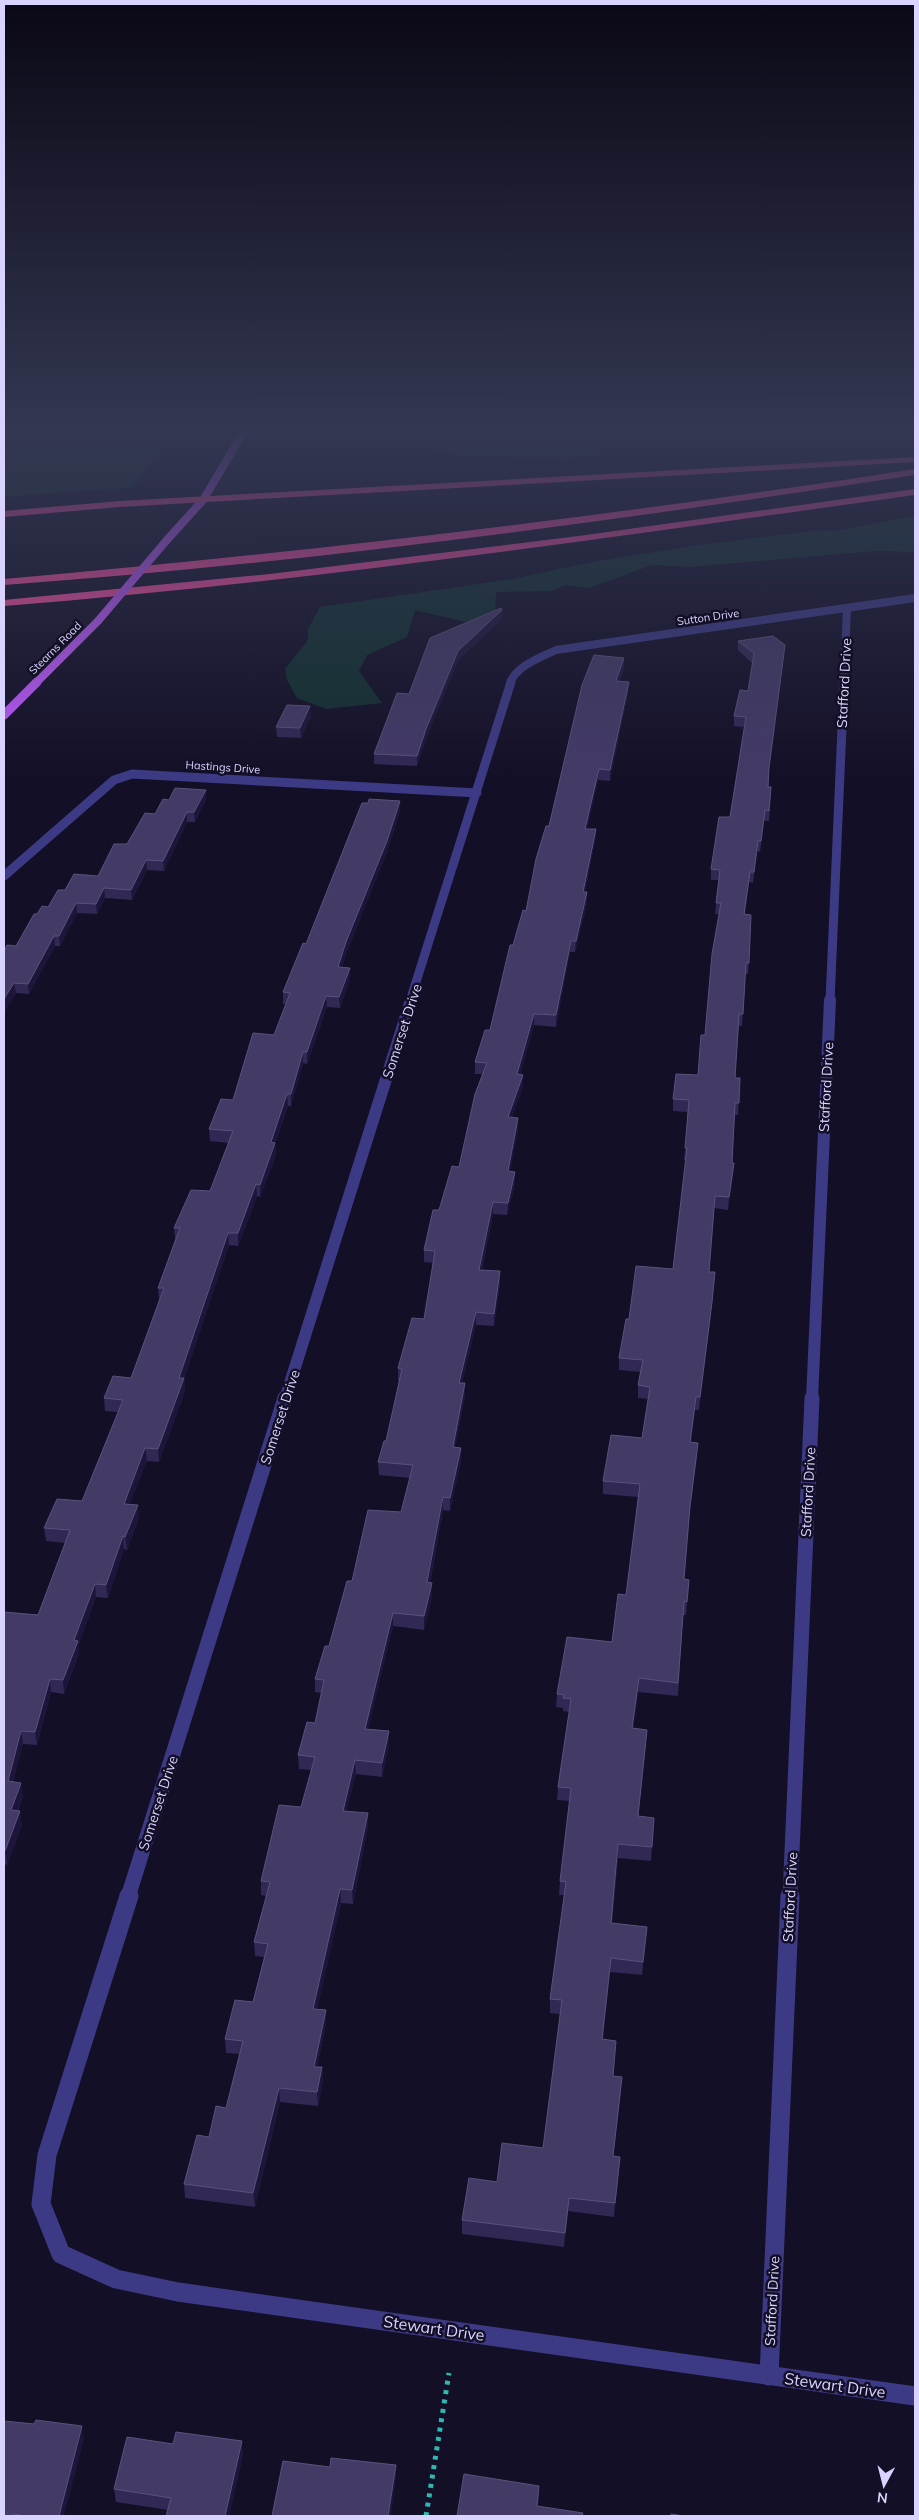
<svg xmlns="http://www.w3.org/2000/svg" width="919" height="2520" font-family="Mulish,sans-serif">
  <rect width="100%" height="100%" fill="#130f26"/>
  <path fill="#12302f" d="M4 428H178L133 487 4 497Z
    M439 428H517L528 439H585L607 454 570 457 456 455 435 448Z
    M915 516V552L876 551 690 567 652 565 589 588 565 585 552 591 496 592 495 617 470 623 415 610 407 637 367 655 359 671 382 703 326 709 297 698 287 680 285 669 308 640V629L320 607 512 579 593 562 698 545 821 530 833 531Z"/>
  <g fill="none" stroke-linecap="round" stroke-linejoin="round">
    <path stroke="#2fb8b0" stroke-width="5" stroke-dasharray="4 5.5" stroke-linecap="butt" d="M426 2516 449 2373"/>
    <path stroke="#3d3a85" stroke-width="8" d="M510 683C516 666 541 657 556 650L915 598
      M844 683 847 608"/>
    <path stroke="#3d3a85" stroke-width="9" d="M4 876 114 780 132 774 477 793
      M410 1001 511 682
      M830 1001 844 682"/>
    <path stroke="#3d3a85" stroke-width="12" d="M285 1399 411 1000
      M812 1399 830 1000"/>
    <path stroke="#3d3a85" stroke-width="15" d="M128 1897 285 1398
      M790 1897 812 1398"/>
    <path stroke="#3d3a85" stroke-width="19" d="M129 1896 47 2155 41 2204 61 2254 116 2279 178 2292 915 2396
      M769 2376 790 1896"/>
    <path stroke="#c25bff" stroke-width="8" d="M166 541 203 500 246 428
      M36 683 98 621"/>
    <path stroke="#c25bff" stroke-width="9" d="M4 715 37 682"/>
    <path fill="#ff4fa3" fill-rule="evenodd" d="M915 457V462L119 507 4 517V511L119 501Z
      M915 469V475C613 521 309 563 4 585V579C309 552 612 516 915 469Z
      M915 489V495C612 537 309 582 4 606V600L270 574 586 535Z"/>
    <path stroke="#c25bff" stroke-width="8" d="M98 621 166 541"/>
  </g>
  <path fill="#312854" d="M502 619 458 660 426 739 417 766 374 764V754L409 694Z
    M738 641 784 655 768 773V787H771L769 821H764L760 852 757 851 753 883 749 882 745 914 749 963 748 974H745L742 1026H739L735 1078H740L738 1115H735L732 1163 733 1175 728 1210 714 1208 709 1272 711 1314 699 1410H695L691 1443 697 1456 689 1519 684 1579 689 1580 686 1615H683L678 1696 638 1692 633 1729 646 1743 638 1816 653 1831 651 1861 618 1858 612 1923 647 1927 642 1975 610 1972 603 2039 616 2041 613 2076 621 2091 613 2156 620 2157 614 2217 568 2211 564 2247 462 2234V2220L497 2182 543 2148 560 2014 550 2013V1999L564 1895H559L560 1881 570 1801 557 1800 558 1787 569 1712 563 1711V1708L556 1707 557 1694 612 1642 626 1595 638 1497 603 1494V1481L642 1438 648 1399 638 1398V1385L640 1372 619 1370V1358L629 1319 673 1269 686 1160H684L688 1112 673 1111V1099L698 1075 705 1035 719 914H715L719 880H711V869L730 817 744 727 734 726V716L748 691 752 663 738 650Z
    M624 658V668L619 682H629L628 692 610 781 598 780 587 829H596L595 840 585 892 587 903 575 952H570L556 1027 534 1025 520 1075H523V1087L512 1117 518 1118V1130L510 1171 515 1172V1184L507 1215 493 1214 482 1270 500 1283 494 1326 476 1325 462 1383 465 1396 455 1447 461 1461 450 1511 443 1510 430 1583 432 1596 424 1630 393 1626 368 1729 389 1731V1745L382 1777 356 1774 346 1811 368 1827 353 1904 341 1903 317 2009 326 2010V2024L317 2067H322L323 2081 318 2106 280 2102 255 2207 185 2198 184 2184 209 2137 226 2108 240 2054 226 2053 225 2039 253 2002 264 1957 255 1956 254 1942 266 1896 261 1895V1881L301 1807 311 1770 299 1769 298 1755 315 1723 322 1693 315 1692V1679L329 1646 352 1581 401 1512 410 1478 379 1475 378 1462 386 1441 399 1381H398V1368L424 1319 433 1263 424 1262V1250L439 1210 459 1167 482 1074H475V1062L490 1030 513 945 526 911 549 826Z
    M311 716 301 738 277 737 276 727Z
    M206 800 195 822H187L164 871 147 870 132 900 105 898 97 914 77 913 60 946H55L29 994 16 993 4 1012 16 946 37 914 48 907 65 890 98 876 155 814Z
    M400 801V811L387 852 346 954 342 968 350 980 340 1008 327 1007 307 1064 303 1063 291 1106H288L275 1144 276 1155 260 1197 257 1196 238 1246 229 1245 184 1379 185 1391 159 1462 147 1461 129 1504 139 1518 127 1550 124 1549 108 1598 96 1597 78 1646 79 1654 64 1694 51 1692 37 1745 23 1744 13 1782 23 1796 18 1811 22 1825 7 1865 4 1864V1612L38 1615 65 1543 46 1541 44 1528 82 1501 118 1412 105 1411 104 1398 131 1378 159 1300 158 1288 175 1240 174 1228 210 1191 229 1143 210 1141 209 1129 233 1100 274 1035 286 1004H283V992L306 944 368 803Z
    M915 1786V1830H914Z
    M173 2444 243 2454 229 2516H167L168 2510 116 2502 114 2489Z"/>
  <path fill="#1d163a" d="M502 610V619L458 660 426 739 417 766V756L426 729 458 651Z
    M785 645 784 655 768 778 769 768Z
    M624 658V668L615 691 616 681Z
    M629 682 628 692 610 781V770Z
    M310 706 311 716 301 738 300 728Z
    M599 769 598 780 585 839V829Z
    M206 790V800L195 822 194 812Z
    M400 801V811L387 852 346 954 339 979 338 967 346 942Z
    M187 812V822L164 871 163 861Z
    M596 829 595 840 583 903V892Z
    M146 860 147 870 132 900 131 890Z
    M104 888 105 898 97 914 96 904Z
    M587 892V903L575 952 576 941Z
    M76 903 77 913 60 946 59 936Z
    M54 936 55 946 29 994 28 984Z
    M571 941 570 952 556 1027V1015Z
    M350 968V980L340 1008 339 997Z
    M14 983 16 993 4 1012V999Z
    M326 996 327 1007 307 1064V1052Z
    M534 1014V1025L517 1086V1074Z
    M303 1052V1063L291 1106V1094Z
    M523 1075V1087L508 1129V1117Z
    M287 1094 288 1106 275 1144 276 1155 260 1197V1185L271 1142Z
    M518 1118V1130L508 1183V1171Z
    M734 1163 733 1175 728 1210 729 1197Z
    M515 1172V1184L507 1215 508 1203Z
    M256 1184 257 1196 238 1246V1233Z
    M493 1202V1214L479 1282V1270Z
    M228 1233 229 1245 184 1379 185 1391 159 1462 158 1449 179 1378Z
    M500 1271V1283L494 1326V1314Z
    M715 1272 711 1314 699 1410 700 1397Z
    M476 1312V1325L459 1396V1383Z
    M465 1383V1396L453 1460V1447Z
    M696 1397 695 1410 689 1455 690 1442Z
    M698 1443 697 1456 689 1519 690 1506Z
    M145 1448 147 1461 125 1517 124 1504Z
    M461 1448V1461L450 1511V1498Z
    M443 1497V1510L427 1596V1582Z
    M138 1505 139 1518 127 1550 125 1537Z
    M123 1536 124 1549 108 1598 106 1585Z
    M432 1583V1596L424 1630V1616Z
    M95 1584 96 1597 78 1646 79 1654 64 1694 63 1680 74 1640Z
    M393 1613V1626L365 1742V1729Z
    M639 1678 638 1692 631 1742 632 1728Z
    M50 1679 51 1692 37 1745 35 1732Z
    M647 1730 646 1743 637 1830 638 1816Z
    M21 1731 23 1744 10 1795 8 1781Z
    M389 1731V1745L382 1777V1763Z
    M355 1760 356 1774 343 1824V1811Z
    M21 1783 23 1796 13 1824 11 1810Z
    M20 1811 22 1825 7 1865 5 1851Z
    M368 1813V1827L353 1904 352 1890Z
    M618 1844V1858L610 1937 611 1923Z
    M340 1889 341 1903 314 2023 313 2009Z
    M611 1958 610 1972 601 2053 602 2039Z
    M326 2010V2024L314 2080V2067Z
    M322 2067 323 2081 318 2106 317 2092Z
    M622 2077 621 2091 612 2170 613 2156Z
    M279 2088 280 2102 255 2207 253 2193Z
    M620 2157 619 2171 614 2217 615 2203Z
    M569 2198 568 2211 564 2247 565 2233Z
    M82 2426 84 2439 64 2516H59Z
    M242 2441 243 2454 229 2516H225Z
    M396 2465V2478L391 2516H388Z
    M539 2486V2499L536 2516Z"/>
  <path fill="#433a66" stroke="#5a527e" d="M501 608 502 610 458 651 426 729 417 756 374 754 397 693 409 694 430 638Z
    M773 636 785 645 769 768 768 787H771L769 811 765 810 761 841H758L754 872H750L744 914 751 915 749 963H746L743 1014H739L735 1078H740L739 1103H735L732 1163H734L729 1197 715 1196 709 1272H715L712 1302 700 1397H696L690 1442 698 1443 690 1506 684 1579 689 1580 687 1602 684 1601 678 1683 639 1678 632 1728 647 1730 638 1816 654 1818 652 1847 618 1844 611 1923 647 1927 643 1962 611 1958 602 2039 616 2041 613 2076 622 2077 613 2156 620 2157 615 2203 569 2198 565 2233 462 2220 469 2178 497 2182 502 2143 543 2148 562 2000 550 1999 566 1882 560 1881 571 1788 558 1787 571 1699 563 1698 564 1695 557 1694 567 1637 612 1642 618 1594 626 1595 640 1484 603 1481 611 1435 642 1438 650 1387 638 1385 643 1360 619 1358 626 1319H629L636 1266 673 1269 687 1148H685L689 1100 673 1099 676 1074 698 1075 701 1035H705L712 954 721 903H716L720 870 711 869 719 817H730L746 717 734 716 740 690 748 691 754 653 738 641Z
    M594 655 624 658 616 681 629 682 610 770 599 769 585 829H596L583 892H587L576 941H571L556 1015 534 1014 517 1074 523 1075 508 1117 518 1118 508 1171 515 1172 508 1203 493 1202 479 1270 500 1271 494 1314 476 1312 459 1383H465L453 1447 461 1448 450 1498 443 1497 427 1582 432 1583 424 1616 393 1613 365 1729 389 1731 382 1763 355 1760 343 1811 368 1813 352 1890 340 1889 313 2009 326 2010 314 2067H322L317 2092 279 2088 253 2193 184 2184 197 2135 209 2137 216 2106 226 2108 243 2041 225 2039 235 2000 253 2002 268 1944 254 1942 270 1882 261 1881 279 1805 301 1807 315 1757 298 1755 307 1722 315 1723 324 1680 315 1679 325 1646H329L347 1581H352L368 1510 401 1512 413 1465 378 1462 384 1441H386L402 1369 398 1368 412 1318 424 1319 435 1251 424 1250 433 1210H439L452 1166 459 1167 475 1094 487 1063 475 1062 485 1030H490L510 945H513L523 910 526 911 536 859 546 826H549L582 685Z
    M287 705 310 706 300 728 276 727Z
    M175 788 206 790 194 812H187L163 861 146 860 131 890 104 888 96 904 76 903 59 936H54L28 984 14 983 4 999V952L7 945 16 946 34 914H37L42 906 48 907 58 890H65L74 874 98 876 114 844H127L145 813 155 814 163 799 169 800Z
    M369 799 400 801 387 841 346 942 338 967 350 968 339 997 326 996 307 1052H303L291 1094H287L271 1142 275 1143 260 1185 256 1184 238 1233H228L179 1378H184L158 1449 145 1448 124 1504 138 1505 125 1537 123 1536 106 1585 95 1584 74 1640 78 1641 63 1680 50 1679 35 1732 21 1731 8 1781 21 1783 11 1810 20 1811 5 1851H4V1612L38 1615 70 1530 44 1528 57 1499 82 1501 123 1400 104 1398 113 1376 131 1378 164 1288H158L180 1228H174L191 1190 210 1191 233 1131 209 1129 221 1099 233 1100 253 1033 274 1035 290 993 283 992 303 943 306 944 362 803H368Z
    M36 2420 82 2426 59 2516H27L13 2514 12 2516H4V2421L34 2424Z
    M176 2432 242 2441 225 2516H166L171 2498 114 2489 127 2437 173 2444Z
    M331 2458 396 2465 388 2516H272L283 2461 330 2467Z
    M464 2474 539 2486 537 2506 583 2513 582 2516H457Z
    M671 2514 684 2516H671Z"/>
  <linearGradient id="sky" x2="0" y2="1"><stop stop-color="#0a0815"/><stop offset="0.55" stop-color="#333752"/><stop offset="1" stop-color="#333752" stop-opacity="0"/></linearGradient>
  <rect width="919" height="781" fill="url(#sky)"/>
  <g text-anchor="middle" stroke-width="5" stroke-linejoin="round" paint-order="stroke">
    <g font-size="11" fill="#d9d4ff" stroke="#130f26">
      <text transform="translate(708 617) rotate(-8)" y="4">Sutton Drive</text>
      <text transform="translate(55 648) rotate(-45)" y="4">Stearns Road</text>
      <text transform="translate(223 767) rotate(4)" y="4">Hastings Drive</text>
    </g>
    <g font-size="14" fill="#d9d4ff" stroke="#130f26">
      <text transform="translate(844 683) rotate(-87)" y="5">Stafford Drive</text>
      <text transform="translate(402 1031) rotate(-72)" y="5">Somerset Drive</text>
      <text transform="translate(826 1087) rotate(-87)" y="5">Stafford Drive</text>
      <text transform="translate(280 1417) rotate(-72)" y="5">Somerset Drive</text>
      <text transform="translate(808 1492) rotate(-87)" y="5">Stafford Drive</text>
      <text transform="translate(158 1803) rotate(-72)" y="5">Somerset Drive</text>
      <text transform="translate(790 1897) rotate(-87)" y="5">Stafford Drive</text>
      <text transform="translate(772 2301) rotate(-87)" y="5">Stafford Drive</text>
    </g>
    <g font-size="16" fill="#d9d4ff" stroke="#130f26">
      <text transform="translate(434 2328) rotate(8)" y="6">Stewart Drive</text>
      <text transform="translate(835 2385) rotate(8)" y="6">Stewart Drive</text>
    </g>
  </g>
  <rect width="919" height="2520" fill="none" stroke="#d9d4ff" stroke-width="10"/>
  <g transform="translate(884 2485) rotate(187)" stroke="#130f26" stroke-width="4" paint-order="stroke">
  <path d="M0-4L9 19L0 12L-9 19Z" fill="#d9d4ff"/>
  <text y="-8" font-size="14" font-weight="bold" text-anchor="middle" fill="#d9d4ff">N</text>
  </g>
</svg>
